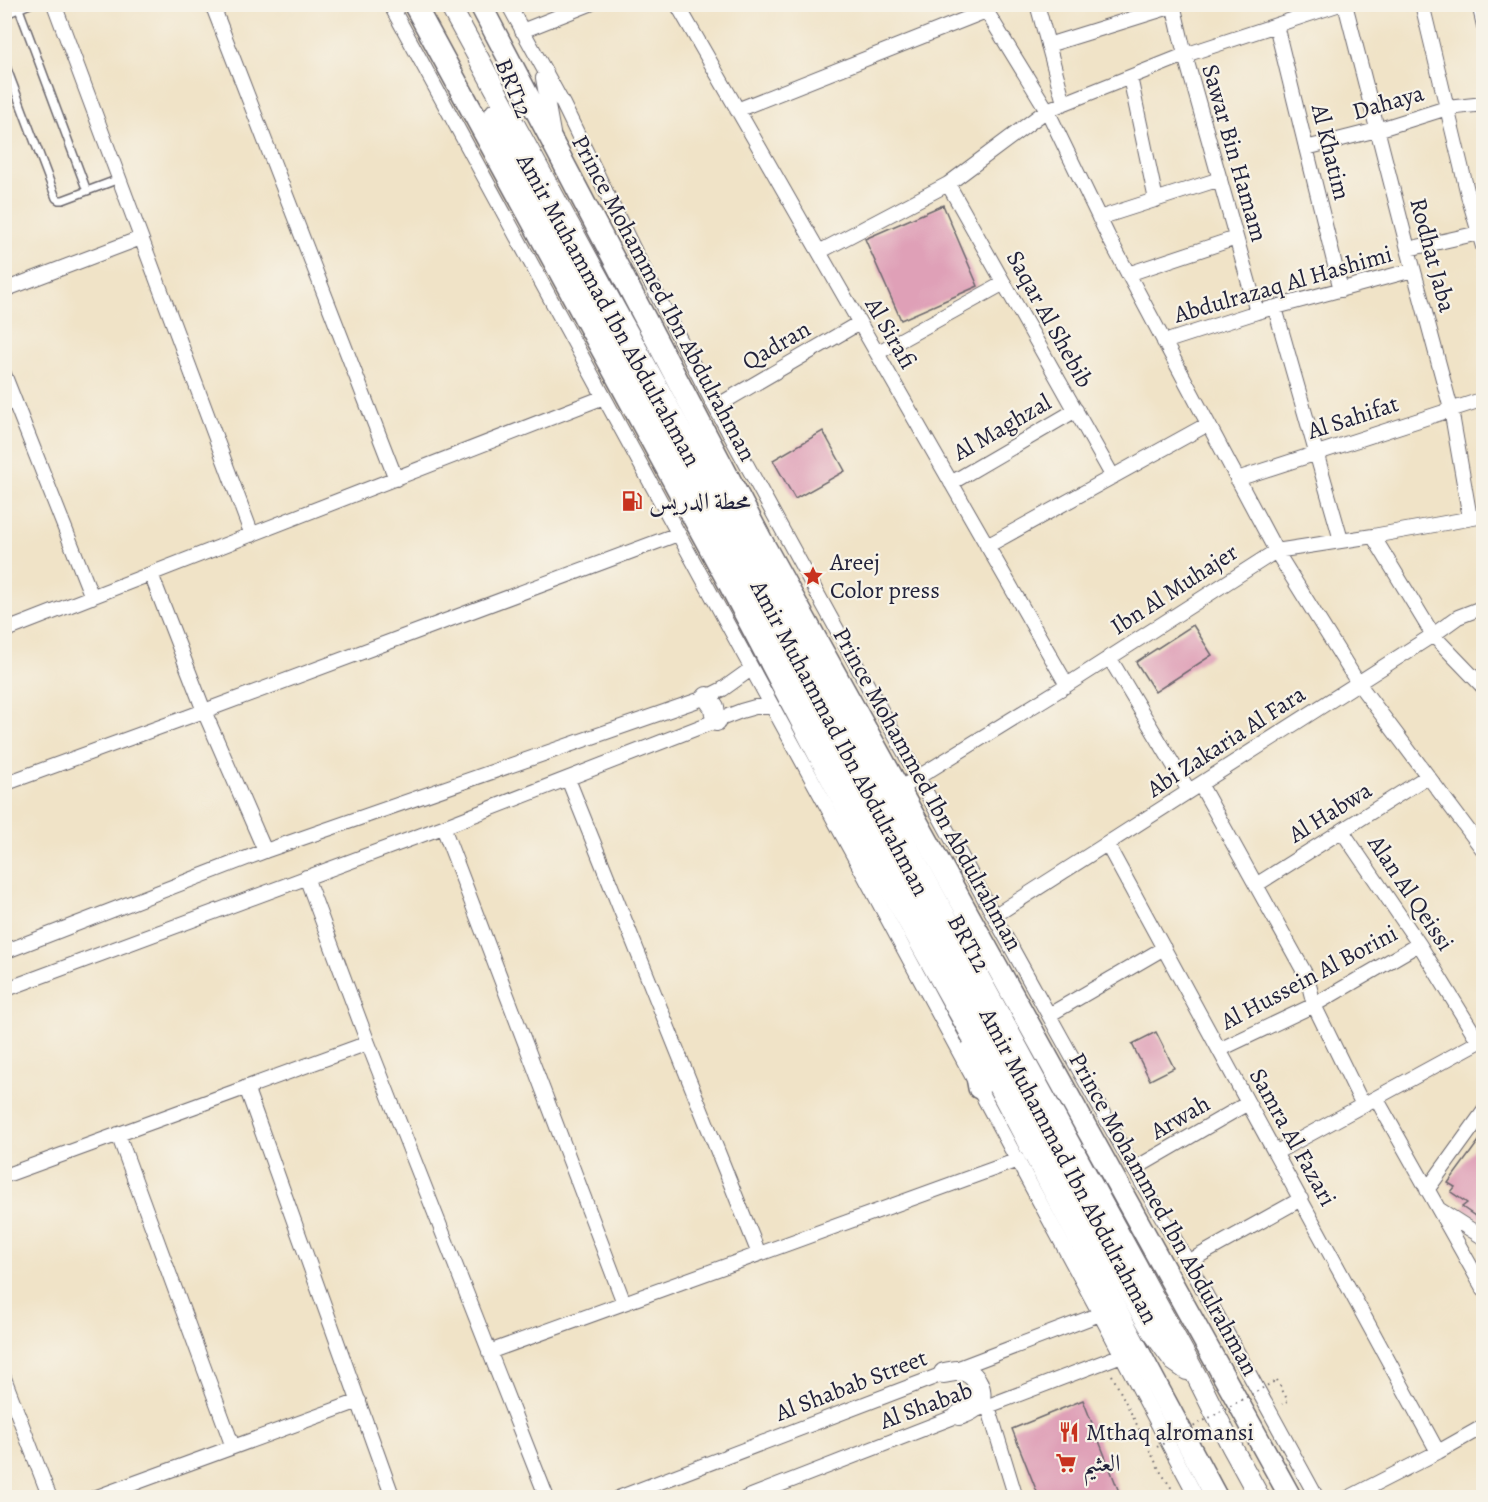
<svg xmlns="http://www.w3.org/2000/svg" width="1488" height="1502" font-family="Alegreya,Amiri,serif">
  <rect width="100%" height="100%" fill="#f7f3e8"/>
  <filter id="ink" filterUnits="userSpaceOnUse"><feTurbulence type="fractalNoise" baseFrequency=".0167" numOctaves="2"/><feDisplacementMap in="SourceGraphic" scale="12" xChannelSelector="R" yChannelSelector="G"/><feConvolveMatrix kernelMatrix="1 2 1 2 8 2 1 2 1" color-interpolation-filters="sRGB"/></filter>
  <filter id="wash" filterUnits="userSpaceOnUse"><feTurbulence type="fractalNoise" baseFrequency=".008" numOctaves="4" result="noise"/><feDisplacementMap in="SourceGraphic" scale="24" xChannelSelector="R" yChannelSelector="G"/><feGaussianBlur stdDeviation="1.35" result="paint"/><feColorMatrix in="noise" values="0 0 0 0 0 0 0 0 0 0 0 0 0 0 0 0 0 1.4 0 .05"/><feComposite in="paint" operator="in"/></filter>
  <g filter="url(#wash)">
    <rect width="100%" height="100%" fill="#f0e3c7"/>
    <g id="blocks">
      <path fill="#dfa0b7" d="M943 205 978 286 901 320 865 239Z
        M823 431 845 471 795 499 773 460Z
        M1193 625 1212 655 1155 692 1136 662Z
        M1156 1032 1174 1068 1150 1080 1132 1044Z
        M1484 1134V1222L1462 1207 1467 1203 1451 1192 1455 1187 1448 1183Z
        M1083 1400 1121 1497H1039L1012 1429Z"/>
    </g>
  </g>
  <g filter="url(#ink)">
    <use href="#blocks" fill-opacity="0" stroke="#6a666c" stroke-width="1.5"/>
    <g fill="none" stroke-linecap="round" stroke-linejoin="round">
      <g stroke="#6a666c" stroke-width="10">
        <path id="lane" d="M19 9 87 191
          M4 15 30 4
          M4 61 56 198 59 200H63L119 179"/>
      </g>
      <g stroke="#6a666c" stroke-width="16">
        <path id="street" d="M54 4 252 535
          M212 4 396 479
          M390 4 857 862 1100 1314 1197 1498
          M508 4 563 104 638 258 715 407 994 916 1134 1169 1188 1262 1317 1498
          M677 4 1067 685
          M982 4 1047 110 1108 236 1276 551 1358 683 1484 851
          M1037 4 1064 103
          M1173 4 1185 55 1257 312
          M1345 4 1408 249 1451 409 1470 518
          M1422 4 1469 199 1484 250
          M1479 4 1484 26
          M1276 25 1341 290
          M522 31 590 4
          M1048 45 1173 6
          M1130 77 1156 200
          M543 78 553 133
          M737 110 986 11
          M1306 148 1377 130 1447 108 1484 104
          M948 184 1113 477
          M1099 218 1220 179
          M1408 249 1479 233
          M819 252 948 184 1047 110 1185 55 1340 4
          M1128 274 1236 238
          M4 290 141 238
          M1275 308 1341 540
          M1164 342 1257 312 1413 270
          M877 353 1004 283
          M4 374 92 597
          M715 407 859 323
          M1237 479 1484 399
          M951 483 1076 410
          M1373 536 1433 635 1484 688
          M987 546 1208 424
          M151 574 204 711 265 851
          M4 631 604 397
          M1109 657 1189 791
          M568 779 759 1254
          M4 784 204 711 678 534
          M1200 784 1307 977 1314 1005 1363 1105
          M899 789 1067 685 1276 551 1373 536 1484 516
          M443 827 624 1303
          M1342 831 1419 944 1479 1042
          M1107 844 1438 1452
          M306 877 368 1043 547 1498
          M1256 885 1428 776
          M994 916 1433 635 1458 617 1484 607
          M4 952 265 851 707 697 723 689 751 669
          M4 990 443 827 741 711 755 707H772
          M1049 1015 1164 948
          M1219 1050 1314 1005 1419 944
          M246 1087 393 1498
          M1376 1098 1484 1290
          M118 1134 233 1447
          M1275 1153 1484 1039
          M1134 1169 1248 1103
          M4 1176 368 1043
          M1427 1190 1484 1111
          M1440 1210 1484 1238
          M1188 1262 1301 1199
          M489 1352 1018 1160
          M4 1378 50 1498
          M988 1406 1016 1498
          M94 1498 359 1401
          M618 1498 1100 1314
          M746 1498 959 1415 988 1406 1122 1355
          M1348 1498 1438 1452 1484 1426"/>
      </g>
      <g stroke="#6a666c" stroke-width="22">
        <path id="secondary" d="M449 4 1197 1377 1232 1447 1260 1498
          M495 113 533 195 1135 1302 1152 1331 1174 1361 1187 1370
          M707 697 714 707 716 721
          M944 1373C950 1372 957 1370 964 1371 978 1375 986 1395 976 1406 972 1411 964 1413 959 1415"/>
      </g>
      <g stroke="#6a666c" stroke-width="24">
        <path id="primary" d="M414 4 724 574 871 854 969 1030 1102 1283 1217 1498
          M480 4 764 545 1291 1498
          M972 1049 979 1088"/>
      </g>
      <path stroke="#6a666c" stroke-width="2" stroke-dasharray="1.5 4.5" stroke-linecap="butt" d="M1112 1375 1160 1471 1178 1498
        M1277 1380 1288 1401 1282 1404"/>
      <use href="#lane" stroke="#fff" stroke-width="7"/>
      <use href="#street" stroke="#fff" stroke-width="14"/>
      <use href="#secondary" stroke="#fff" stroke-width="20"/>
      <use href="#primary" stroke="#fff" stroke-width="21"/>
      <path stroke="#6a666c" stroke-width="2" stroke-dasharray="1.5 4.5" stroke-linecap="butt" d="M1157 1447 1277 1380"/>
    </g>
  </g>
  <defs>
    <g id="fuel-bare" transform="scale(1.62)"><path d="M-5.5-6h7V0h2V4h1.3V-2.5L3-4.5l.8-.8L6-3V5H2.5V1h-1V6h-7ZM-4.2-4.7v3.2H.2V-4.7Z" fill="#c8321e" stroke="#f7f3e8" stroke-width="2.5" paint-order="stroke"/></g>
    <g id="sight-bare" transform="scale(1.62)"><path d="M0-6L1.8-2.2L6-1.7L2.9 1.2L3.7 5.4L0 3.3L-3.7 5.4L-2.9 1.2L-6-1.7L-1.8-2.2Z" fill="#c8321e" stroke="#f7f3e8" stroke-width="2.5" paint-order="stroke"/></g>
    <g id="restaurant-bare" transform="scale(1.62)"><path d="M-5-6h1v4h1v-4h1v4h1v-4h1v5L-1.5 .5V6h-2V.5L-5-1ZM5-6V6H3V1.5H1.5Q1.5-4 5-6Z" fill="#c8321e" stroke="#f7f3e8" stroke-width="2.5" paint-order="stroke"/></g>
    <g id="supermarket-bare" transform="scale(1.62)"><path d="M-6-5.5h2.5l.6 2H6L4.5 2H-2.5L-4.4-4H-6ZM-1.5 3.2a1.3 1.3 0 1 0 .1 0ZM3 3.2a1.3 1.3 0 1 0 .1 0Z" fill="#c8321e" stroke="#f7f3e8" stroke-width="2.5" paint-order="stroke"/></g>
  </defs>
  <g fill-rule="evenodd">
    <use href="#fuel-bare" x="632" y="501"/>
    <use href="#sight-bare" x="813" y="576"/>
    <use href="#restaurant-bare" x="1069" y="1432"/>
    <use href="#supermarket-bare" x="1066" y="1463"/>
  </g>
  <g text-anchor="middle" stroke-width="4.5" stroke-linejoin="round" paint-order="stroke">
    <g font-size="24" fill="#22223b" stroke="#f7f3e8">
      <text transform="translate(514 88) rotate(68)" y="8">BRT12</text>
      <text transform="translate(1388 102) rotate(-16)" y="8">Dahaya</text>
      <text transform="translate(1331 152) rotate(76)" y="8">Al Khatim</text>
      <text transform="translate(1235 153) rotate(74)" y="8">Sawar Bin Hamam</text>
      <text transform="translate(1433 255) rotate(75)" y="8">Rodhat Jaba</text>
      <text transform="translate(1283 284) rotate(-16)" y="8">Abdulrazaq Al Hashimi</text>
      <text transform="translate(664 298) rotate(62)" y="8">Prince Mohammed Ibn Abdulrahman</text>
      <text transform="translate(609 310) rotate(61)" y="8">Amir Muhammad Ibn Abdulrahman</text>
      <text transform="translate(1050 319) rotate(61)" y="8">Saqar Al Shebib</text>
      <text transform="translate(891 333) rotate(60)" y="8">Al Sirafi</text>
      <text transform="translate(776 345) rotate(-30)" y="8">Qadran</text>
      <text transform="translate(1353 417) rotate(-18)" y="8">Al Sahifat</text>
      <text transform="translate(1002 427) rotate(-30)" y="8">Al Maghzal</text>
      <text transform="translate(1174 589) rotate(-33)" y="8">Ibn Al Muhajer</text>
      <text transform="translate(840 738) rotate(62)" y="8">Amir Muhammad Ibn Abdulrahman</text>
      <text transform="translate(1226 741) rotate(-33)" y="8">Abi Zakaria Al Fara</text>
      <text transform="translate(928 789) rotate(61)" y="8">Prince Mohammed Ibn Abdulrahman</text>
      <text transform="translate(1330 812) rotate(-32)" y="8">Al Habwa</text>
      <text transform="translate(1411 893) rotate(56)" y="8">Alan Al Qeissi</text>
      <text transform="translate(969 943) rotate(61)" y="8">BRT12</text>
      <text transform="translate(1309 977) rotate(-28)" y="8">Al Hussein Al Borini</text>
      <text transform="translate(1180 1117) rotate(-30)" y="8">Arwah</text>
      <text transform="translate(1293 1137) rotate(61)" y="8">Samra Al Fazari</text>
      <text transform="translate(1069 1166) rotate(62)" y="8">Amir Muhammad Ibn Abdulrahman</text>
      <text transform="translate(1164 1214) rotate(61)" y="8">Prince Mohammed Ibn Abdulrahman</text>
      <text transform="translate(851 1385) rotate(-21)" y="8">Al Shabab Street</text>
      <text transform="translate(926 1405) rotate(-20)" y="8">Al Shabab</text>
    </g>
    <g font-size="24" fill="#22223b" stroke="#f7f3e8" text-anchor="start">
      <text x="649" y="509">محطة الدريس</text>
      <text x="830" y="570">Areej<tspan x="830" dy="28">Color press</tspan></text>
      <text x="1086" y="1440">Mthaq alromansi</text>
      <text x="1083" y="1471">العثيم</text>
    </g>
  </g>
  <rect width="1488" height="1502" fill="none" stroke="#f7f3e8" stroke-width="24"/>
</svg>
